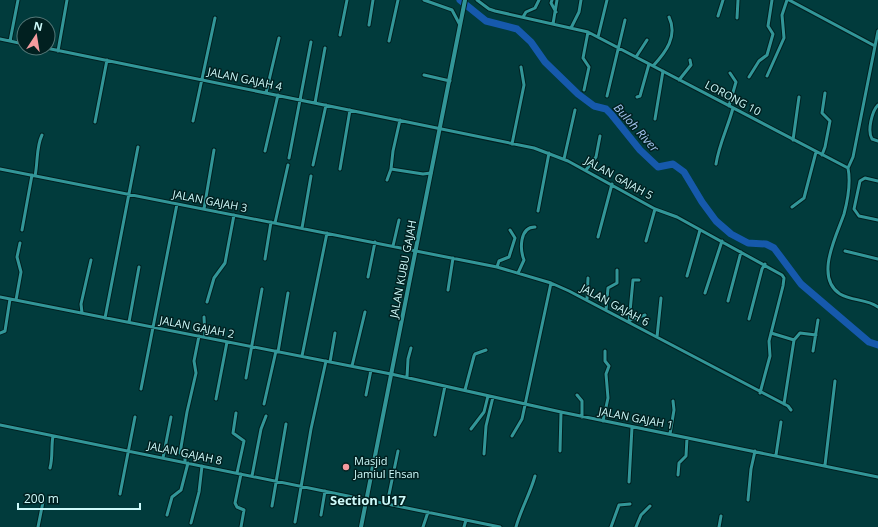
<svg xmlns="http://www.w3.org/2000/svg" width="878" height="527" font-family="'Open Sans',sans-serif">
  <rect width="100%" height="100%" fill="#013b3c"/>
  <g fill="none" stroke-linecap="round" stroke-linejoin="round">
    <path stroke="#1659ac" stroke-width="7" d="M460 0 486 21 517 29 531 42 545 62 578 94 594 106 606 109 611 114 640 150 658 167 673 164 684 172 702 202 716 221 731 234 748 243 766 244 774 248 801 284 869 342 878 345"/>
    <g stroke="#012020" stroke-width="5">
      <path id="minor" d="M424 0 452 10 460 25
        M477 0 489 9 495 11 588 32 848 168
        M552 0 551 3 556 12
        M789 0 875 46
        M718 16 723 0
        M523 17 526 12 535 8 539 0
        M737 18 738 0
        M553 24 557 0
        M369 25 373 0
        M571 28 579 12 581 0
        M340 35 347 0
        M598 37 607 0
        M0 39 24 44
        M10 41 18 0
        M389 41 398 0
        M46 48 534 148 568 161 655 209 677 217 782 275 784 278 783 286 769 341 770 356 760 393
        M58 51 67 0
        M636 57 647 40
        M653 66C666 52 678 36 669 17
        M424 75 450 81
        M767 76 784 38 782 15 787 0
        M749 77 759 61 767 55 773 34 768 26 772 0
        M679 80 691 65 690 60
        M584 90 589 67 583 58 588 32
        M266 93 279 38
        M607 96 625 20
        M637 97 640 96 649 64
        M315 103 325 48
        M878 105C872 111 867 131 872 139L878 141
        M729 106 736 82 730 73
        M655 119 663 71
        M193 121 215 18
        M95 122 107 60
        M793 140 799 97
        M512 144 524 85 521 67
        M265 151 278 95
        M822 155 825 147 830 121 822 113 825 93
        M289 158 311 42
        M564 159 575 110
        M716 164C719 144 728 127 733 108
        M313 165 326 105
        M848 168C851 183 848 199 844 214 837 235 814 277 840 294 852 301 867 299 878 307
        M848 168 853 157 878 31
        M0 169 497 267 551 283 569 291 788 406 791 410
        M340 169 350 110
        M391 169 423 174 431 173
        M586 170 596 157 600 136
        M35 176C38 162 36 147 42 135
        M387 180 391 169 393 151 400 120
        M878 181 865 178 860 181 854 209 859 216 878 220
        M792 207 804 198 816 152
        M204 209 214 150
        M538 211 549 153
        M275 223 288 165
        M302 228 311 176
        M22 230 32 175
        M598 237 612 184
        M646 241 655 209
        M393 246 399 220
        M845 251 878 259
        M265 259 271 222
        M497 267 499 261 509 257 515 238 510 230
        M518 273 524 260C520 250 519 227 535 227
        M687 276 700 230
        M368 277 375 242
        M448 290 453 258
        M705 293 722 241
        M0 297 391 374 561 412 878 477
        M16 300 21 272 17 257 20 243
        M587 300 588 278
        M728 301 741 252
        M207 302 214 278 225 263 234 215
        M606 310 608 288 617 283V270
        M82 313 81 304 91 260
        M204 317 205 337
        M105 318 138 147
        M749 319 762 269 765 264
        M630 320 645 315
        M129 322 139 267
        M629 322 633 280H639
        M0 333 5 331 10 299
        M771 333 794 340
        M657 337 661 298
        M813 351 818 320
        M278 352 288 293
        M302 356 327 233
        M330 362 335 333
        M352 366 365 312
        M407 377 408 359 411 348
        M246 378 262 289
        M141 389 177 204
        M465 390 474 356 475 354 486 350
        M366 395 371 370
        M577 395 582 401V417
        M216 399 227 342
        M264 404 276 351
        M784 404 794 340 800 333 816 335
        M236 413 233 433 244 441 237 473
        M603 421 608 398 606 374 609 366 605 361V351
        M0 425 500 527
        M471 429 484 412 488 396
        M670 434 674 410 673 401
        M435 435 445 386
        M512 436 522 419 551 283
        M560 451 561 412
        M484 454 486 426 493 397
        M776 455 781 422
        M163 458 171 417
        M185 462V455L180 453 187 412 196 373 194 361 199 336
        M825 465 835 381
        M50 468C53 457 51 447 53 436
        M241 474 235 503 237 507 244 510 241 527
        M678 475 679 463 686 456 687 438
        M252 476 261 429 266 416
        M629 482 632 427
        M120 494 135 417
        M748 500 751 469 755 451
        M387 504 398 451
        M272 506 286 424
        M167 515 172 497 181 490 188 463
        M321 515 325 491
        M295 522 311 429 326 361
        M191 523 199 492 202 466
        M38 527 43 502
        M423 527 428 512
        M464 527 466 520
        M516 527C521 509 530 494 535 476
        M611 527 619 505 630 504
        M636 527 641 515 650 506
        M719 527 721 516"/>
    </g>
    <g stroke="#012020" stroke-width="6">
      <path id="tertiary" d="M361 527 465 0"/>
    </g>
    <use href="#minor" stroke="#329698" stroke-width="3"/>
    <use href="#tertiary" stroke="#329698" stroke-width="4"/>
  </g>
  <circle fill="#f49b9f" stroke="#012020" stroke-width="1.5" cx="346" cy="467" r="4"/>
  <g text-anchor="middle" stroke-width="3" stroke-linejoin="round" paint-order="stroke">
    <g font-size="11" fill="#cefafa" stroke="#012020">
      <text transform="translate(245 79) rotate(12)" y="4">JALAN GAJAH 4</text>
      <text transform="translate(733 98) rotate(28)" y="4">LORONG 10</text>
      <text transform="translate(619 178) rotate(29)" y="4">JALAN GAJAH 5</text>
      <text transform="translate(210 201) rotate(11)" y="4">JALAN GAJAH 3</text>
      <text transform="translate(403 269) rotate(-79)" y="4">JALAN KUBU GAJAH</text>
      <text transform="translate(615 305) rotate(28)" y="4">JALAN GAJAH 6</text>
      <text transform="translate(197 327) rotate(11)" y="4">JALAN GAJAH 2</text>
      <text transform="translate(636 418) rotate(11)" y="4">JALAN GAJAH 1</text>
      <text transform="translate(185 453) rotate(12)" y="4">JALAN GAJAH 8</text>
    </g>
    <g font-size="11" fill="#cefafa" stroke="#012020" text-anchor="start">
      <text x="354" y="465">Masjid<tspan x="354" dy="13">Jamiul Ehsan</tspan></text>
    </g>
    <g font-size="12" font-style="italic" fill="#a3c3ee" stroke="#012020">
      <text transform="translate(636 128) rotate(48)" y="4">Buloh River</text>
    </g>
    <g font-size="13" font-weight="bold" fill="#cefafa" stroke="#012020">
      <text x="368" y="505">Section U17</text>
    </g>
  </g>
  <g transform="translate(36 36) rotate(12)"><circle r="19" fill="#012020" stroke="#537777"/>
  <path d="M0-3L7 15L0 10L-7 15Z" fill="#f49b9f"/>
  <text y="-6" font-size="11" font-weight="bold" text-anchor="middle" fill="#cefafa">N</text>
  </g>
  <path d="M18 503v6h122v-6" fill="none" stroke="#cefafa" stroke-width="2"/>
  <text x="24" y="503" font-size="12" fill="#cefafa" stroke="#012020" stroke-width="3" paint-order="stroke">200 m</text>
</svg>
